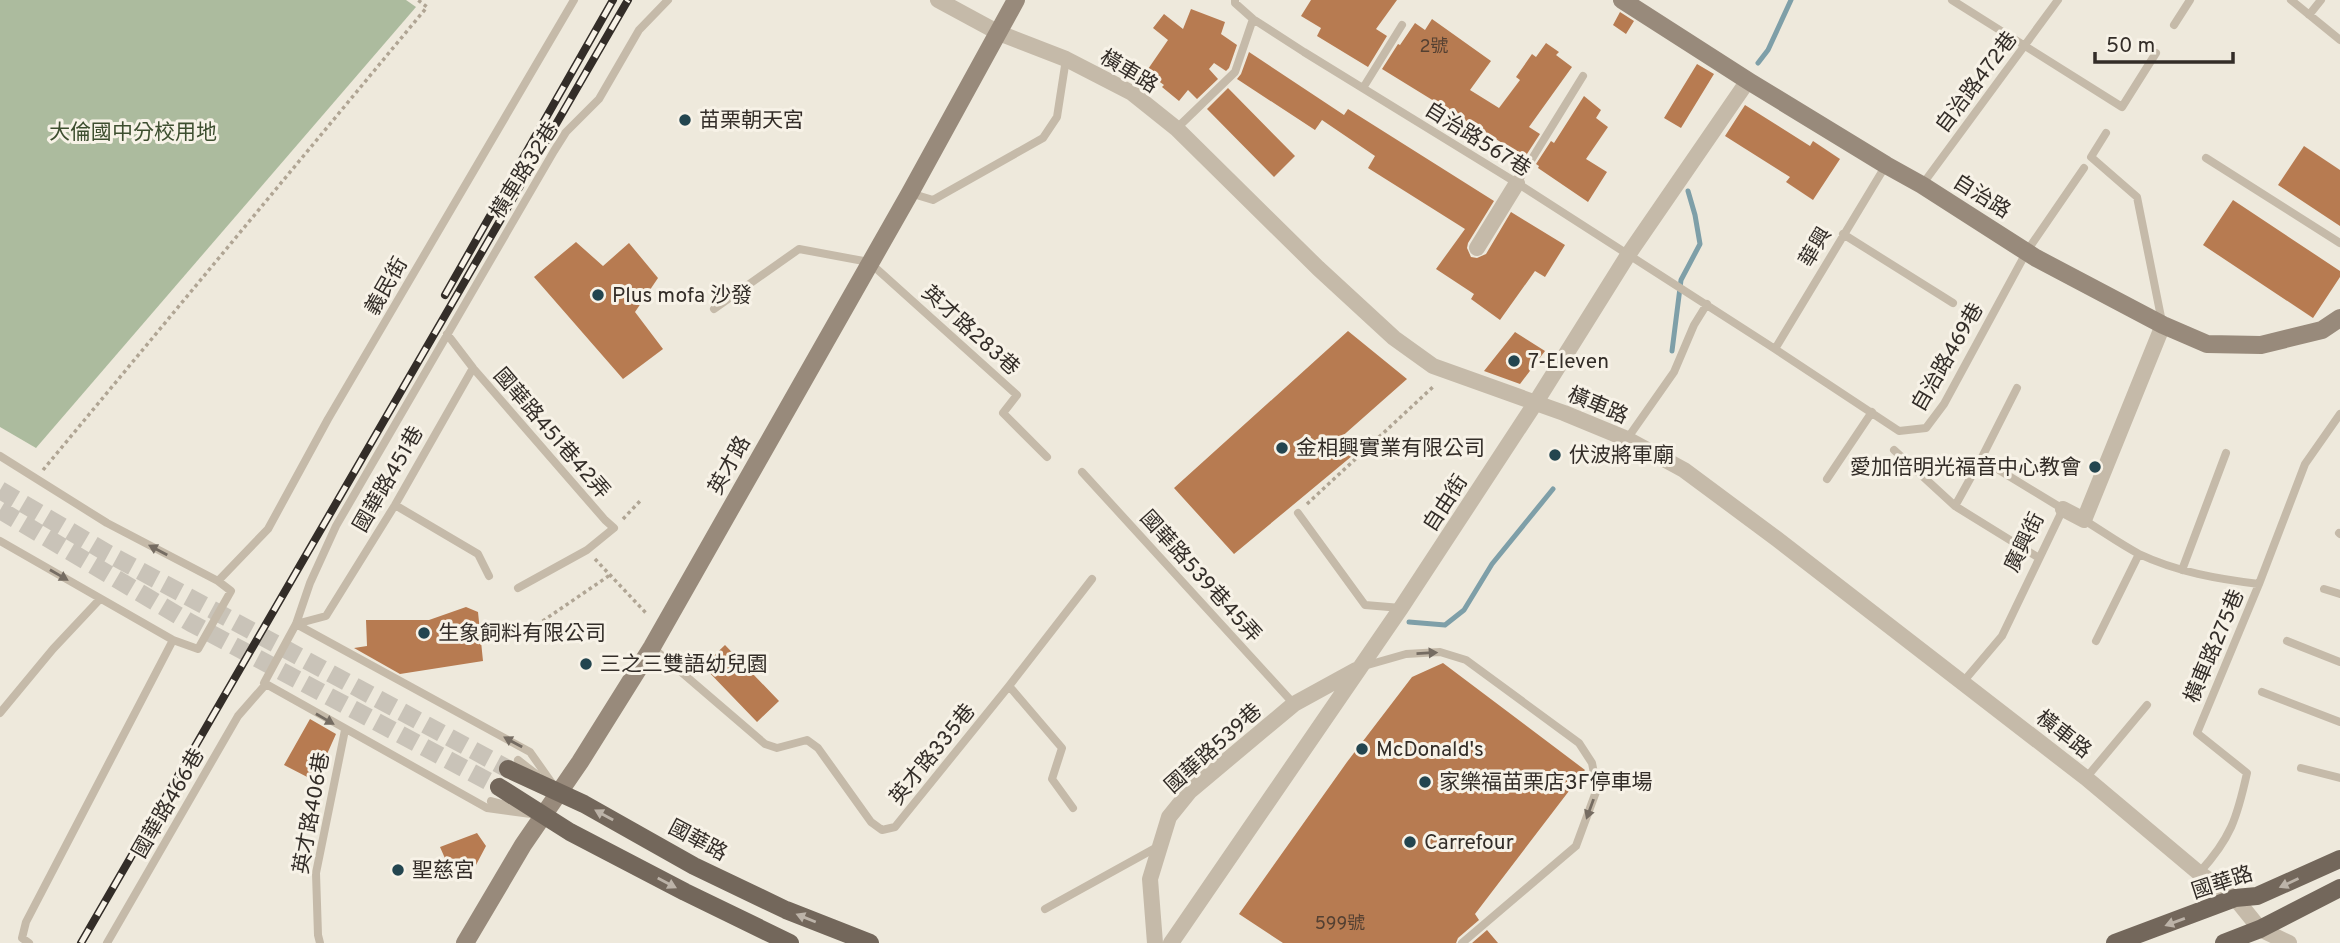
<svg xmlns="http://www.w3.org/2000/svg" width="2340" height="943" font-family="Overpass,'Noto Sans TC',sans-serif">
  <rect width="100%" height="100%" fill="#eee9dc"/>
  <path fill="#acbb9e" d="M0 0H406L416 7 36 448 0 427Z"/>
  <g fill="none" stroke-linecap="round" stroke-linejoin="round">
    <path stroke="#7e9fa8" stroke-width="5" d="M1758 63 1768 50 1791 0
      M1672 351 1681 280 1700 244 1695 215 1688 191
      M1409 622 1445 625 1464 610 1492 564 1553 489"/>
  </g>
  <path fill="#b77b51" d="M1311 0H1397L1376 29 1387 36 1368 67 1317 36 1321 28 1301 16Z
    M1191 9 1225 22 1221 34 1237 45 1229 68 1226 71 1214 63 1209 69 1218 79 1197 99 1188 90 1179 101 1162 87 1164 85 1146 72 1168 40 1153 28 1164 14 1183 29Z
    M1620 12 1634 21 1626 34 1613 25Z
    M1432 19 1491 61 1470 90 1499 108 1520 80 1516 77 1532 54 1536 57 1546 43 1559 52 1556 55 1572 67 1529 127 1540 134 1525 157 1382 69 1398 44 1400 45 1415 23 1425 30Z
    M1249 52 1344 115 1348 109 1494 201 1468 243 1467 248 1471 257 1477 258 1486 254 1511 212 1565 245 1545 277 1535 271 1500 320 1471 299 1474 294 1436 269 1465 229 1368 168 1375 156 1322 120 1315 130 1237 79 1241 74Z
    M1697 64 1714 74 1681 128 1664 118Z
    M1228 88 1295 156 1274 177 1207 109Z
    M1584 96 1601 110 1596 118 1608 127 1586 159 1607 172 1588 202 1538 168 1539 166 1536 164 1551 141 1554 143Z
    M1745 105 1810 146 1813 141 1840 159 1813 200 1786 182 1790 177 1725 136Z
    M2304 146 2340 170V226L2278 185Z
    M2233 200 2340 271V277L2313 318 2203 245Z
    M576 242 603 266 629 243 658 278 635 312 663 349 623 379 534 277Z
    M1348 331 1407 379 1338 440 1352 456 1234 554 1174 488Z
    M1515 332 1545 351 1520 384 1484 371Z
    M466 607 478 612 483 661 400 674 354 648 367 646 366 620H429Z
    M725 645 779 701 757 722 703 666Z
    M1443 663 1585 770 1475 914 1479 920 1458 938 1456 943H1283L1239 914 1347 762 1412 677Z
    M310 719 336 734 315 781 284 765Z
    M477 833 486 846 476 865 451 872 440 847Z
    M1487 930 1498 943H1472Z"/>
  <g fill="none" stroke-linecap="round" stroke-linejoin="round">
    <path stroke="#c9c3b8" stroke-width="18" stroke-dasharray="18 9" stroke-linecap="butt" d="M0 490 107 553 508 769
      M0 510 191 623 499 787"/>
    <path stroke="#b0a594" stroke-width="3.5" stroke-dasharray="3.5 3.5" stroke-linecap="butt" d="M43 470 427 7 418 0
      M1307 504 1435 385
      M623 519 641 500
      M595 559 646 613
      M531 629 610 575"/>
    <path stroke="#c5baa9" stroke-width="8" d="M1235 0V3L1253 19 1304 52 1517 183 1775 349 1886 165
      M1952 0 2122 107 2156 53
      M2291 0 2340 40
      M2309 15 2321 0
      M2174 25 2190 0
      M1363 88 1402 25
      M1177 128 1235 72 1253 19
      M2106 133 2091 157 2137 197 2162 322
      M2206 158 2340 243
      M1517 183 1583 76
      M1922 185 2058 0
      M910 193 933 200 1043 138 1057 117 1066 59
      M1843 234 1953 303
      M714 309 799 249 869 262 1017 395 1003 413 1047 457
      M447 334 473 368 605 520 614 528 587 550 518 588
      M1775 349 1899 431 1926 428 1944 404 2027 251 2084 168
      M1627 439 1674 372 1694 325 1707 304
      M1894 450 1955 506 1981 459
      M0 456 107 523 218 581 231 591 198 649 173 640 0 541
      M1082 472 1294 704
      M1827 479 1872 412
      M395 505 478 554 489 576
      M1955 506 2039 558
      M1298 513 1365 605 1401 608
      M2084 520C2102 531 2120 544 2139 554 2177 572 2218 579 2259 584
      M2339 533 2340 534
      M2182 570 2226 453
      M218 581 268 529 328 419 574 0
      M2324 589 2340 594
      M296 624 326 616 395 505 473 368
      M296 624 530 752 554 786
      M2096 641 2139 554
      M2287 641 2340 662
      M652 647 765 744 777 748 807 740 818 748 871 822 882 830 895 827 1009 686 1092 579
      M1364 666 1406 654 1440 652 1466 660 1579 743 1592 763 1597 789 1576 846 1462 943
      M1963 682 2002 636 2063 509 1981 459 2017 388
      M266 684 487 808 531 814
      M1009 686 1062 748 1052 779 1073 808
      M2262 692 2340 722
      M0 713 53 649 100 599
      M518 760 536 774
      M2301 768 2340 778
      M2086 778 2147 705
      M491 801 513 807
      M2199 873C2231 838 2237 818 2247 773L2197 733 2259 584 2305 464 2340 414
      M1045 909 1159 846
      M29 943 22 938 26 922 173 640
      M107 943 238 716 266 684 264 683 296 624 310 583 336 526 554 151 566 132 599 99 639 30 668 0
      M320 943 318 935 316 873 345 730"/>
    <path stroke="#c5baa9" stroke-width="16" d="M938 0 999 33 1066 59 1132 93 1177 129 1318 268 1394 338 1433 366 1564 413 1627 439 1684 470 1777 539 2086 778 2199 873 2235 898 2260 929 2289 943
      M1477 248 1517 183
      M2063 509 2084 520 2163 325
      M1155 943 1150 879 1169 817 1190 791 1294 704 1356 670
      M1171 943 1401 608 1536 402 1628 255 1747 82H1750"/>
    <path stroke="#988a7b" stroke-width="18" d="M1622 0 1750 82 1886 165 1922 185 2036 258 2163 325 2207 344 2261 345 2322 330 2340 318
      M465 943 523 845 580 762 652 647 910 193 1016 0"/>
    <path stroke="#73675b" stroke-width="18" d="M508 769 584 804 694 866 786 910 870 943
      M499 787 570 832 685 892 790 943
      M2115 943 2235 898 2257 896 2340 859
      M2224 943 2260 929 2340 888"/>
    <g stroke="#332d28" stroke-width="8">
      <path id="rail" d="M445 295 613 0
        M81 943 628 0"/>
    </g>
    <use href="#rail" stroke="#f7f2e7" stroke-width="5" stroke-dasharray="16" stroke-linecap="butt"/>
  </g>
  <defs><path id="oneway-solid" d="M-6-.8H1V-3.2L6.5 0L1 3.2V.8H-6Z" transform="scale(1.75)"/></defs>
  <g fill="#756c62">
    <use href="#oneway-solid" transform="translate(158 550) rotate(-152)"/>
    <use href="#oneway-solid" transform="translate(59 575) rotate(30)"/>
    <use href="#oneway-solid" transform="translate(1427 653) rotate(-3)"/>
    <use href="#oneway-solid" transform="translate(325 719) rotate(30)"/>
    <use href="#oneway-solid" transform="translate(513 742) rotate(-151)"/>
    <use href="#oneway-solid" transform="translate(1590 809) rotate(110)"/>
  </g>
  <g fill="#bcb3a8">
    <use href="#oneway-solid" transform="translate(604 815) rotate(-151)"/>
    <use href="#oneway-solid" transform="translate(667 883) rotate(28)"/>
    <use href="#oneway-solid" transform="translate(2289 883) rotate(155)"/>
    <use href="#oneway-solid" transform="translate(806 918) rotate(-158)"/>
    <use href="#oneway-solid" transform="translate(2175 922) rotate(160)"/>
  </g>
  <g fill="#23454f" stroke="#f7f2e7" stroke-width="2.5">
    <circle cx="685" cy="120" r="7"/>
    <circle cx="598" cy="295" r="7"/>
    <circle cx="1514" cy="361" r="7"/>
    <circle cx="1282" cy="448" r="7"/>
    <circle cx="1555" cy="455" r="7"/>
    <circle cx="2095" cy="467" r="7"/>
    <circle cx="424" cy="633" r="7"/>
    <circle cx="586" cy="664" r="7"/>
    <circle cx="1362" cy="749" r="7"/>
    <circle cx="1425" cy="782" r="7"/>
    <circle cx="1410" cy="842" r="7"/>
    <circle cx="398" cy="870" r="7"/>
  </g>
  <g text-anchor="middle" stroke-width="6" stroke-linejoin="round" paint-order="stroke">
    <g font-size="18" fill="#544032">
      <text x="1434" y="52">2號</text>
      <text x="1340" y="929">599號</text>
    </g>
    <g font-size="21" fill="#332d28" stroke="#f7f2e7">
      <text transform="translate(1129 71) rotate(31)" y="7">橫車路</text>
      <text transform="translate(1976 82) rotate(-53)" y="7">自治路472巷</text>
      <text transform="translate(1478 139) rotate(32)" y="7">自治路567巷</text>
      <text transform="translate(524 170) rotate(-58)" y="7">橫車路32巷</text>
      <text transform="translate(1982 196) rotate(32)" y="7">自治路</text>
      <text transform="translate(1815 247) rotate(-59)" y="7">華興</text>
      <text transform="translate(386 286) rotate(-60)" y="7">義民街</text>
      <text transform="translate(971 330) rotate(42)" y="7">英才路283巷</text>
      <text transform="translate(1947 357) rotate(-60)" y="7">自治路469巷</text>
      <text transform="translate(1598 405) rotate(23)" y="7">橫車路</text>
      <text transform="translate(552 433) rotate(49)" y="7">國華路451巷42弄</text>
      <text transform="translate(729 465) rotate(-61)" y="7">英才路</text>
      <text transform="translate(388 479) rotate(-60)" y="7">國華路451巷</text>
      <text transform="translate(1445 503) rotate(-57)" y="7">自由街</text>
      <text transform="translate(2024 542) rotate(-64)" y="7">廣興街</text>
      <text transform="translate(1201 576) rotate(48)" y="7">國華路539巷45弄</text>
      <text transform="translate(2214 646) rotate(-67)" y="7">橫車路275巷</text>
      <text transform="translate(2064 734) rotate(38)" y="7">橫車路</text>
      <text transform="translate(1213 748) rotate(-42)" y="7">國華路539巷</text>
      <text transform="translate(932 754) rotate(-51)" y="7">英才路335巷</text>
      <text transform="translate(168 803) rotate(-60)" y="7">國華路466巷</text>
      <text transform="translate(311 813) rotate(-80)" y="7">英才路406巷</text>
      <text transform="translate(698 840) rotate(28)" y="7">國華路</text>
      <text transform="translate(2222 882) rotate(-18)" y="7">國華路</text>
    </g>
    <g font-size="21" fill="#332d28" stroke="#f7f2e7" text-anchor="start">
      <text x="699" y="127">苗栗朝天宮</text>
      <text x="612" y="302">Plus mofa 沙發</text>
      <text x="1528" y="368">7-Eleven</text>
      <text x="1296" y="455">金相興實業有限公司</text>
      <text x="1569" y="462">伏波將軍廟</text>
      <text x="2081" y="474" text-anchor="end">愛加倍明光福音中心教會</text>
      <text x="438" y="640">生象飼料有限公司</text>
      <text x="600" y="671">三之三雙語幼兒園</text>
      <text x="1376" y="756">McDonald's</text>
      <text x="1439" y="789">家樂福苗栗店3F停車場</text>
      <text x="1424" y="849">Carrefour</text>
      <text x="412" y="877">聖慈宮</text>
    </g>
    <g font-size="21" fill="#3d4e2f" stroke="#f7f2e7">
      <text x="133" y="139">大倫國中分校用地</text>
    </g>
  </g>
  <path d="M2095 52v10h138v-10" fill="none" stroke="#332d28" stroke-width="3.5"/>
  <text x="2106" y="52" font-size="21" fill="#332d28" stroke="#f7f2e7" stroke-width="5" paint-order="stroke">50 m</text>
</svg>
